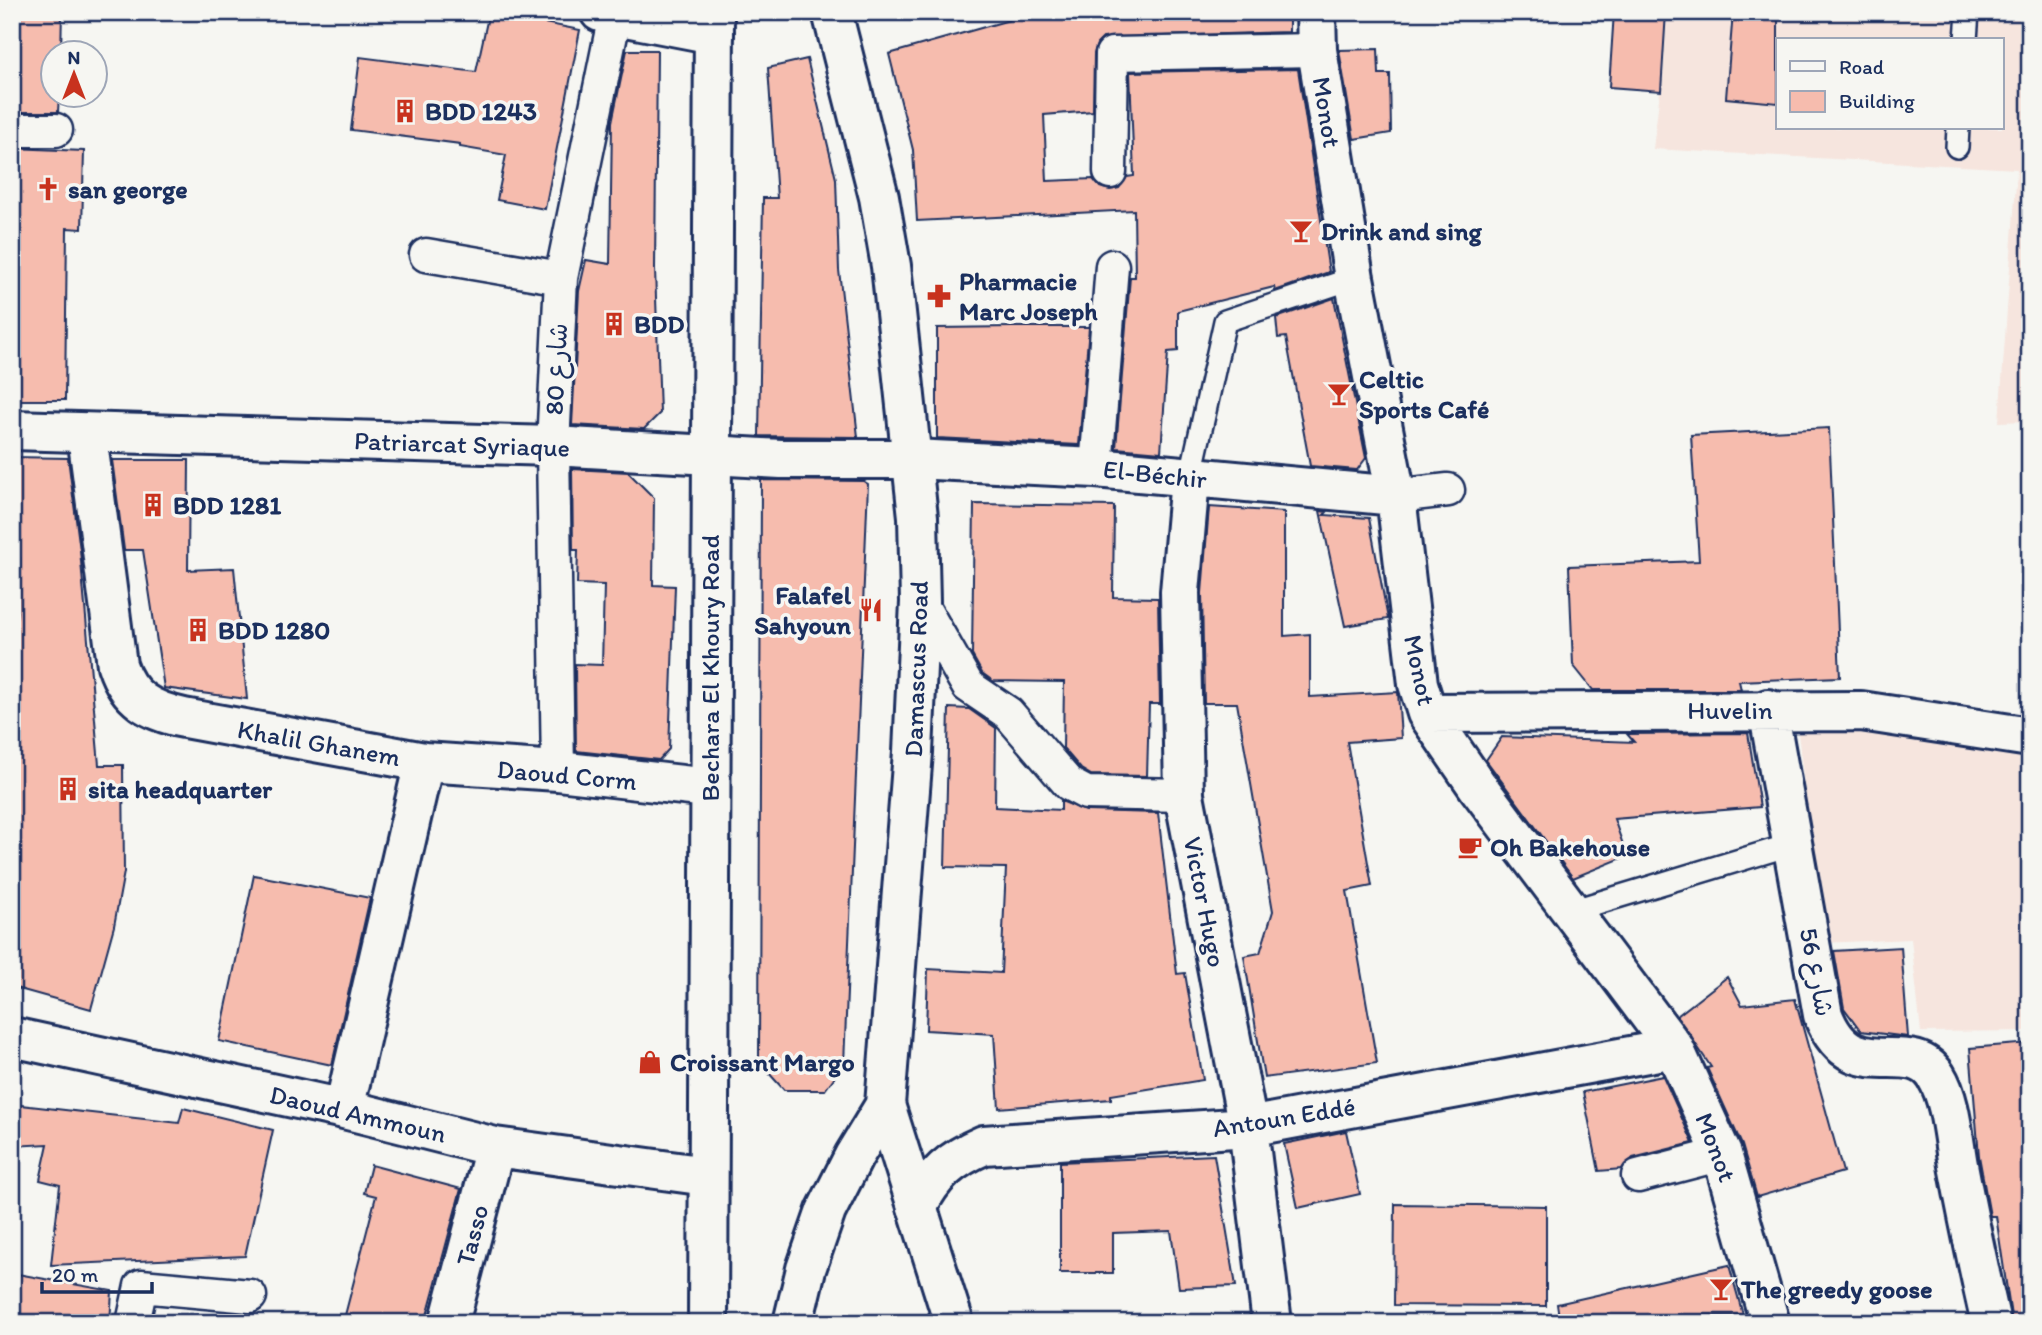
<svg xmlns="http://www.w3.org/2000/svg" width="2042" height="1335" font-family="Itim,'Playpen Sans Arabic',sans-serif">
  <rect width="100%" height="100%" fill="#f6f6f2"/>
  <filter id="ink" filterUnits="userSpaceOnUse"><feTurbulence type="fractalNoise" baseFrequency=".0143" numOctaves="2"/><feDisplacementMap in="SourceGraphic" scale="14" xChannelSelector="R" yChannelSelector="G"/><feConvolveMatrix kernelMatrix="1 2 1 2 8 2 1 2 1" color-interpolation-filters="sRGB"/></filter>
  <g filter="url(#ink)">
    <path fill="#f6e5de" fill-rule="evenodd" d="M1614 12H2030V421L1999 422 2017 169 1653 149 1660 91 1609 87ZM1778 40H2002V128H1778Z
      M1860 731 2018 751 2030 843V1031L1921 1032 1911 939 1823 943 1798 733Z"/>
    <path fill="#f6bcae" stroke="#1b2f5e" stroke-width="2" d="M12 12H62L61 52H52V94H59L58 112H12Z
      M489 12 580 30 545 209 497 200 506 155 460 147V144L351 130 360 57 476 72Z
      M1019 12H1289V32L1103 38 1097 44 1094 54 1093 111 1044 115 1047 181 1093 179 1100 187 1110 190 1119 188 1127 177 1134 176 1130 72 1298 69 1329 272 1275 291 1274 287 1178 311V351L1168 352 1161 452 1116 448 1130 277H1135L1134 210 917 221 913 150 889 54 1020 17Z
      M1614 12H1666L1661 91 1609 87Z
      M1733 12 1778 15V103L1726 98Z
      M1378 49 1379 74H1390L1391 133 1354 139 1339 50Z
      M627 50H657L655 269 660 413 644 429 572 425 579 291 586 260 610 264 612 122Z
      M807 59 836 179 839 270 858 437 759 436 763 198H777L768 68Z
      M12 148 84 151 82 229 67 228 65 400H12Z
      M1334 298 1366 458 1357 470 1310 466 1286 337 1278 338 1276 318Z
      M1013 327H1089L1079 445 937 438V328Z
      M1829 428 1840 677 1739 681 1741 690H1593L1573 665 1569 566 1699 561 1691 435Z
      M12 457 68 458 80 550 99 765H123L124 872 114 926 91 1009 12 987V721L20 558 12 556Z
      M112 460H189L188 570 234 568 247 699 164 688 143 550H124Z
      M572 469 628 472 654 498 653 585 675 586 669 749 659 760 576 751 575 664 602 665 604 585 577 584 578 550H573Z
      M761 480 863 481 868 484 844 1064 825 1090H784L759 1062Z
      M974 504 1114 506 1113 597 1158 598 1160 704H1149L1147 776 1091 775 1081 769 1063 748 1064 682 993 681 982 673 972 655Z
      M1209 507 1284 512V636L1310 634V697L1398 692 1401 738 1347 742 1372 886 1347 891 1377 1063 1264 1078 1244 956 1260 953 1273 911 1237 703H1204L1202 593Z
      M1320 511 1327 512 1324 515 1369 518 1388 619 1345 626Z
      M949 708 969 709 996 728 995 807 1061 810V801L1086 811 1158 813 1177 974 1185 973 1203 1080 1111 1095V1099L999 1108 994 1034 926 1030 928 969 1001 973 1006 868 945 867Z
      M1748 733 1760 807 1614 819 1627 856 1573 878 1486 760 1502 737 1634 742 1627 734Z
      M254 875 370 898 332 1065 219 1041Z
      M1901 947 1908 1037 1861 1031 1844 1008 1834 951Z
      M1727 977 1742 1005 1795 999 1843 1172 1757 1197 1742 1145 1707 1068 1711 1067 1677 1016Z
      M2030 1043V1323H2012L1996 1216H1990L1979 1156 1970 1048Z
      M1663 1076 1693 1143 1633 1158 1622 1169 1599 1171 1583 1092Z
      M12 1104 179 1123 183 1108 273 1130 245 1256 51 1265 60 1185 40 1180 48 1144 12 1146Z
      M1346 1131 1360 1194 1298 1208 1284 1144Z
      M1214 1155 1236 1286 1179 1288 1171 1231 1113 1233V1273H1060V1162Z
      M371 1165 461 1189 425 1323H343L376 1196 364 1193Z
      M1395 1204 1546 1206V1306L1394 1305Z
      M1729 1265 1743 1315 1559 1317 1557 1304Z
      M12 1273 112 1291 110 1323H12Z"/>
    <g fill="none" stroke-linecap="round" stroke-linejoin="round">
      <g stroke="#1b2f5e" stroke-width="26">
        <path id="service" d="M1966 40 1968 12
          M1957 147 1958 128
          M1190 479 1225 321 1354 278
          M1571 911 1793 844"/>
      </g>
      <g stroke="#1b2f5e" stroke-width="37">
        <path id="pedestrian" d="M12 130H56
          M1110 172 1112 54 1317 50
          M426 255 561 278
          M1096 468 1112 266
          M1396 496 1448 490
          M920 602 968 686 1008 713 1069 784 1086 793 1184 795
          M558 771 553 446 561 278 615 15
          M1638 1176 1722 1154
          M133 1323 141 1286 250 1296"/>
      </g>
      <g stroke="#1b2f5e" stroke-width="44">
        <path id="minor" d="M600 12 714 34
          M1316 12 1317 50 1354 278 1396 496 1418 684 1427 713 1478 787 1674 1048 1722 1154 1770 1323
          M12 430 553 446 781 459H913L1096 468 1396 496
          M87 435 117 665C128 699 150 711 184 718L424 762 558 771 709 788
          M1190 479 1180 592 1184 795 1248 1127 1272 1323
          M1768 709 1823 1015C1852 1090 1909 1034 1936 1076 1951 1100 1953 1138 1958 1165 1968 1218 1979 1270 1991 1323
          M1427 713 1861 711 2030 737
          M12 1037 344 1109 495 1147 707 1176
          M344 1109 424 762
          M917 1207C933 1175 951 1159 984 1145L1248 1127 1674 1048
          M449 1323 495 1147"/>
      </g>
      <g stroke="#1b2f5e" stroke-width="44">
        <path id="tertiary" d="M885 1105 954 1323"/>
      </g>
      <g stroke="#1b2f5e" stroke-width="44">
        <path id="primary" d="M708 1323 714 12
          M793 1323 806 1269 826 1211 854 1156 885 1105 913 752 920 602 918 517 891 266 879 197 832 12"/>
      </g>
      <use href="#service" stroke="#f6f6f2" stroke-width="21"/>
      <use href="#pedestrian" stroke="#f6f6f2" stroke-width="32"/>
      <use href="#minor" stroke="#f6f6f2" stroke-width="38"/>
      <use href="#tertiary" stroke="#f6f6f2" stroke-width="38"/>
      <use href="#primary" stroke="#f6f6f2" stroke-width="38"/>
    </g>
  </g>
  <defs>
    <g id="building-bare" transform="scale(1.89)"><path d="M-4-6H4V6H1V3H-1V6H-4ZM-2.5-4.3h1.7v1.8h-1.7ZM.8-4.3h1.7v1.8H.8ZM-2.5-1h1.7V.8h-1.7ZM.8-1h1.7V.8H.8Z" fill="#c8321e" stroke="#f6f6f2" stroke-width="2.5" paint-order="stroke"/></g>
    <g id="church-bare" transform="scale(1.89)"><path d="M-1.2-6h2.4v3.5h3.3v2.4h-3.3V6h-2.4V-.1h-3.3v-2.4h3.3Z" fill="#c8321e" stroke="#f6f6f2" stroke-width="2.5" paint-order="stroke"/></g>
    <g id="bar-bare" transform="scale(1.89)"><path d="M-6-5H6L.8 .8V4.5H3.5V6h-7V4.5H-.8V.8Z" fill="#c8321e" stroke="#f6f6f2" stroke-width="2.5" paint-order="stroke"/></g>
    <g id="pharmacy-bare" transform="scale(1.89)"><path d="M-2-6h4v4h4v4h-4v4h-4v-4h-4v-4h4Z" fill="#c8321e" stroke="#f6f6f2" stroke-width="2.5" paint-order="stroke"/></g>
    <g id="restaurant-bare" transform="scale(1.89)"><path d="M-5-6h1v4h1v-4h1v4h1v-4h1v5L-1.5 .5V6h-2V.5L-5-1ZM5-6V6H3V1.5H1.5Q1.5-4 5-6Z" fill="#c8321e" stroke="#f6f6f2" stroke-width="2.5" paint-order="stroke"/></g>
    <g id="cafe-bare" transform="scale(1.89)"><path d="M-5.5-4.5H6V0H3Q3 3.5 0 3.5H-2.5Q-5.5 3.5-5.5 0ZM3-3.2v2h1.7v-2ZM-6 4.5H4V6H-6Z" fill="#c8321e" stroke="#f6f6f2" stroke-width="2.5" paint-order="stroke"/></g>
    <g id="shop-bare" transform="scale(1.89)"><path d="M-5-2.5h2.3a2.7 3.5 0 0 1 5.4 0H5L5.5 6h-11ZM-1.5-2.5h3a1.5 2.3 0 0 0-3 0Z" fill="#c8321e" stroke="#f6f6f2" stroke-width="2.5" paint-order="stroke"/></g>
  </defs>
  <g fill-rule="evenodd">
    <use href="#building-bare" x="405" y="111"/>
    <use href="#church-bare" x="48" y="189"/>
    <use href="#bar-bare" x="1301" y="231"/>
    <use href="#pharmacy-bare" x="939" y="296"/>
    <use href="#building-bare" x="614" y="324"/>
    <use href="#bar-bare" x="1339" y="394"/>
    <use href="#building-bare" x="153" y="505"/>
    <use href="#restaurant-bare" x="871" y="610"/>
    <use href="#building-bare" x="198" y="630"/>
    <use href="#building-bare" x="68" y="789"/>
    <use href="#cafe-bare" x="1470" y="847"/>
    <use href="#shop-bare" x="650" y="1062"/>
    <use href="#bar-bare" x="1721" y="1289"/>
  </g>
  <g text-anchor="middle" stroke-width="7" stroke-linejoin="round" paint-order="stroke">
    <g font-size="26" font-weight="bold" fill="#1b2f5e" stroke="#f6f6f2" text-anchor="start">
      <text x="425" y="120">BDD 1243</text>
      <text x="68" y="198">san george</text>
      <text x="1321" y="240">Drink and sing</text>
      <text x="959" y="290">Pharmacie<tspan x="959" dy="30">Marc Joseph</tspan></text>
      <text x="634" y="333">BDD</text>
      <text x="1359" y="388">Celtic<tspan x="1359" dy="30">Sports Café</tspan></text>
      <text x="173" y="514">BDD 1281</text>
      <text x="851" y="604" text-anchor="end">Falafel<tspan x="851" dy="30">Sahyoun</tspan></text>
      <text x="218" y="639">BDD 1280</text>
      <text x="88" y="798">sita headquarter</text>
      <text x="1490" y="856">Oh Bakehouse</text>
      <text x="670" y="1071">Croissant Margo</text>
      <text x="1741" y="1298">The greedy goose</text>
    </g>
    <g font-size="26" fill="#1b2f5e" stroke="#f6f6f2">
      <text transform="translate(1327 112) rotate(81)" y="9">Monot</text>
      <text transform="translate(556 369) rotate(-87)" y="9">شارع 80</text>
      <text transform="translate(462 444) rotate(2)" y="9">Patriarcat Syriaque</text>
      <text transform="translate(1155 474) rotate(6)" y="9">El-Béchir</text>
      <text transform="translate(710 668) rotate(-90)" y="9">Bechara El Khoury Road</text>
      <text transform="translate(916 669) rotate(-88)" y="9">Damascus Road</text>
      <text transform="translate(1420 670) rotate(78)" y="9">Monot</text>
      <text x="1730" y="719">Huvelin</text>
      <text transform="translate(319 743) rotate(10)" y="9">Khalil Ghanem</text>
      <text transform="translate(567 775) rotate(5)" y="9">Daoud Corm</text>
      <text transform="translate(1205 902) rotate(79)" y="9">Victor Hugo</text>
      <text transform="translate(1817 972) rotate(79)" y="9">شارع 56</text>
      <text transform="translate(358 1114) rotate(13)" y="9">Daoud Ammoun</text>
      <text transform="translate(1284 1117) rotate(-9)" y="9">Antoun Eddé</text>
      <text transform="translate(1716 1147) rotate(69)" y="9">Monot</text>
      <text transform="translate(472 1235) rotate(-75)" y="9">Tasso</text>
    </g>
  </g>
  <rect width="2042" height="1335" fill="none" stroke="#f6f6f2" stroke-width="42"/>
  <rect x="21" y="21" width="2000" height="1293" fill="none" stroke="#1b2f5e" stroke-width="2.5" filter="url(#ink)"/>
  <rect x="1776" y="38" width="228" height="91" fill="#f6f6f2" stroke="#9ea6b7" stroke-width="2"/>
  <rect x="1790" y="61" width="35" height="10" fill="#f6f6f2" stroke="#9ea6b7" stroke-width="2"/>
  <text x="1839" y="74" font-size="21" fill="#1b2f5e">Road</text>
  <rect x="1790" y="91" width="35" height="21" fill="#f6bcae" stroke="#9ea6b7" stroke-width="2"/>
  <text x="1839" y="108" font-size="21" fill="#1b2f5e">Building</text>
  <g transform="translate(74 74)"><circle r="33" fill="#f6f6f2" stroke="#9ea6b7" stroke-width="2"/>
  <path d="M0-5L12 26L0 18L-12 26Z" fill="#c8321e"/>
  <text y="-10" font-size="19" font-weight="bold" text-anchor="middle" fill="#1b2f5e">N</text>
  </g>
  <path d="M42 1282v10h110v-10" fill="none" stroke="#1b2f5e" stroke-width="3.5"/>
  <text x="52" y="1282" font-size="21" fill="#1b2f5e" stroke="#f6f6f2" stroke-width="5" paint-order="stroke">20 m</text>
</svg>
